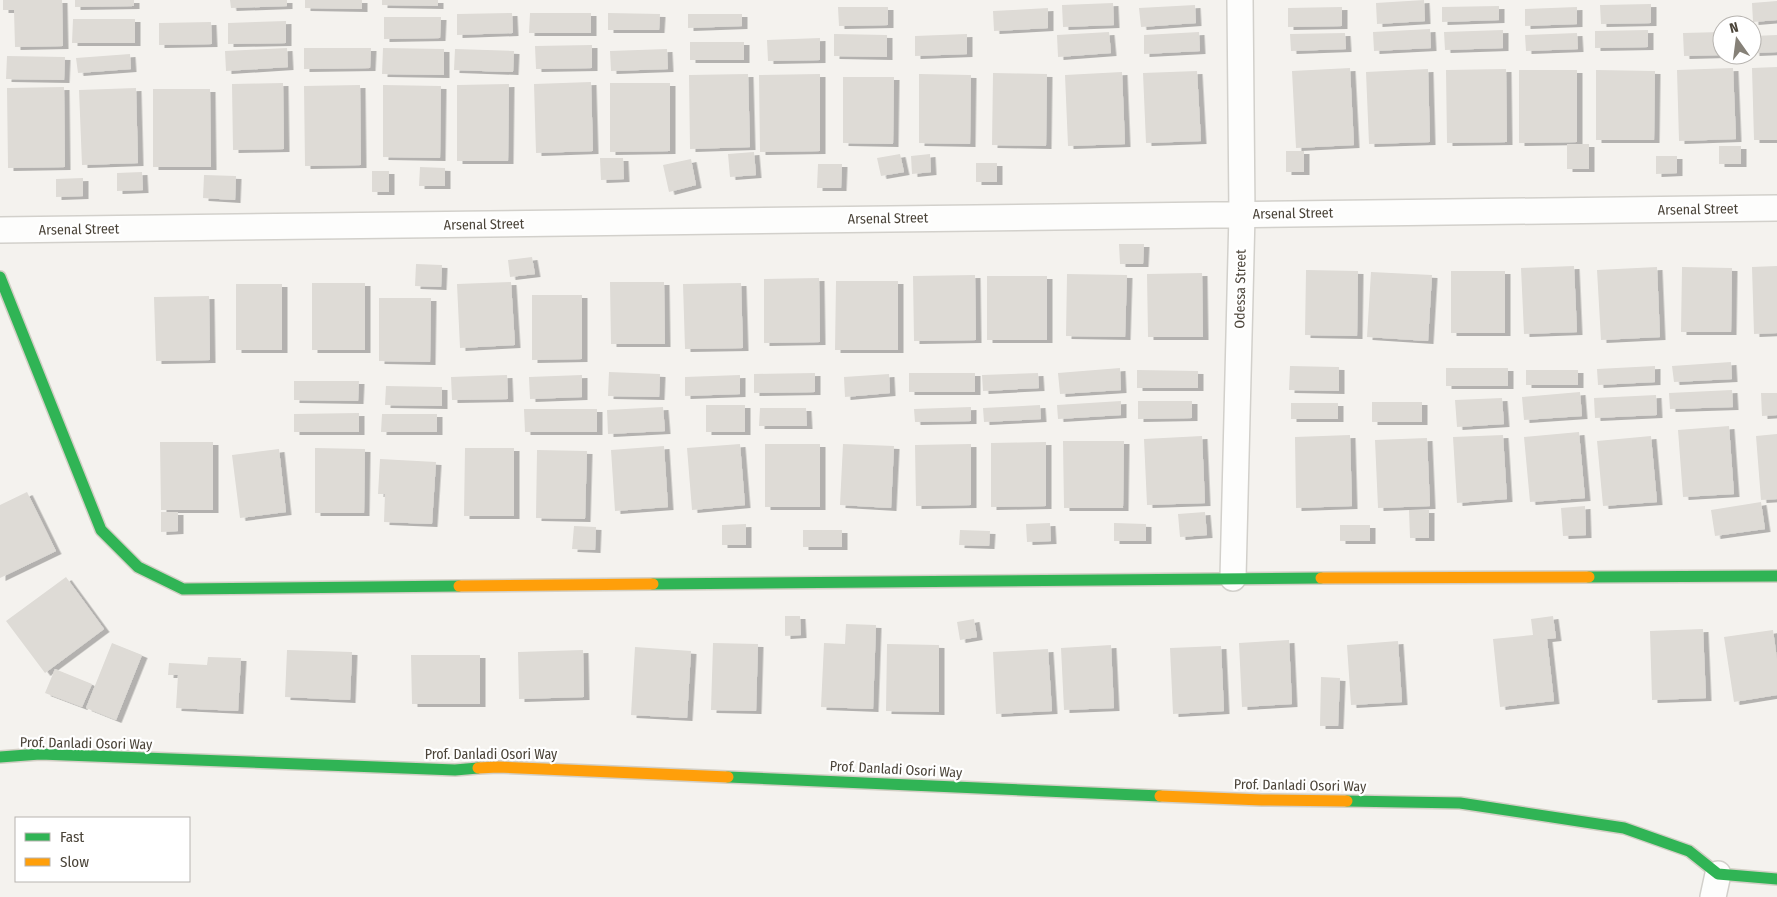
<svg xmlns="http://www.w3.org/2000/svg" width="1777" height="897" font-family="'Fira Sans Condensed',sans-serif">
  <defs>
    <filter id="shadow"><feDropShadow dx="5.5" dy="3" stdDeviation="0" flood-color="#0004"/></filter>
  </defs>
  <rect width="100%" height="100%" fill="#f4f2ee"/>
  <path fill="#dedbd6" filter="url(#shadow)" d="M3 0H62L63 46 15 47 14 10H3Z
    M75 0H134V6L75 7Z
    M230 0H287V6L231 8Z
    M305 0H362V9L305 8Z
    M382 0H438V6L382 5Z
    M1424 0 1425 21 1377 24 1376 3Z
    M1777 1V20L1753 22 1752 3Z
    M1113 3 1114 25 1063 27 1062 5Z
    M1651 4V23L1601 24 1600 5Z
    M1195 5 1196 23 1141 27 1139 8Z
    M1499 6V20L1442 22V7Z
    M838 7H888V25L839 26Z
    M1342 7V26L1288 27V8Z
    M1577 7V24L1525 26V9Z
    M1048 8V28L994 31 993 11Z
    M512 13 513 33 457 35V14Z
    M530 13H591V33H529Z
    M608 13 660 14 659 30H608Z
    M688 14H742V26L688 28Z
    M384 17H441L440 38 384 39Z
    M73 19H135V43H72Z
    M286 21V43L228 44V23Z
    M211 22 212 44 159 45V23Z
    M1430 29 1431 48 1374 51 1373 32Z
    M1503 30V48L1445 50 1444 32Z
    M1648 30V47L1595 48V31Z
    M1109 32 1111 53 1058 57 1057 35Z
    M1199 32 1200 51 1144 54V35Z
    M1722 32V55L1684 56 1683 33Z
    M1345 33 1346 49 1291 51 1290 34Z
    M1577 33 1578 49 1526 51 1525 35Z
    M834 34 887 35V57L834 56Z
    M967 34V54L915 56V36Z
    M1777 35V52L1754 53 1753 36Z
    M820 38V60L768 61 767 40Z
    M690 42H744V60H690Z
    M592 45V68L536 69 535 46Z
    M287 48 288 67 226 71 225 51Z
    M304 48H371L370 68 304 69Z
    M383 48 444 49V75L382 74Z
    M455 49 514 51 513 72 454 70Z
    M667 49 668 69 611 71 610 51Z
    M130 54 131 69 78 73 76 58Z
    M7 56 65 57 64 80 6 79Z
    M1777 67V140H1754L1752 68Z
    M1350 68 1354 145 1296 148 1292 71Z
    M1733 68 1736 139 1679 141 1677 70Z
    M1428 69 1430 142 1369 144 1366 72Z
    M1506 69 1507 142 1447 143 1446 70Z
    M1519 70H1577V142L1519 143Z
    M1596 70 1655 71 1654 140H1596Z
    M1197 71 1201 141 1146 143 1143 73Z
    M1122 72 1125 144 1068 146 1065 75Z
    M993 73 1047 74 1046 146 992 145Z
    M748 74 750 147 690 149 689 75Z
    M820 74V151L760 152 759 75Z
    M919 74 971 75 970 144 919 143Z
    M843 77H894L893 144 843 143Z
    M591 82 593 151 536 153 534 84Z
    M283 83 284 149 233 150 232 84Z
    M610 83H670V151L610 152Z
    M509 84 508 161H457V85Z
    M360 85 361 165 305 166 304 86Z
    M383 85 441 86 440 158 383 157Z
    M64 87 65 167 8 168 7 88Z
    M136 88 138 163 82 165 79 90Z
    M153 89H210L211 167H153Z
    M1567 144H1589V169H1567Z
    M1719 146H1741V164H1719Z
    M1286 151H1304V172H1286Z
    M754 152 756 175 730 177 728 154Z
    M900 154 904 172 881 176 877 158Z
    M930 154 931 172 912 174 911 156Z
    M1656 156H1677V173L1656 174Z
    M600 158H623L624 179 601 180Z
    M691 159 696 185 669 192 663 165Z
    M976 163H997V182H976Z
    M818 164H842L841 188H817Z
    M420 167 445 168V186H419Z
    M372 171H389V192H372Z
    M142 172 143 190 117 191V173Z
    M204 175 236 176 235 200 203 198Z
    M83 178V196L56 197V179Z
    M1119 244H1144L1143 264H1120Z
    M532 257 535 274 510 277 508 260Z
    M416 264 442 265 441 287 415 286Z
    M1574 266 1577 332 1524 334 1521 268Z
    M1777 266V333L1754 334 1752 267Z
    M1657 267 1660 337 1601 340 1597 270Z
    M1682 267 1732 268 1731 332H1681Z
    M1306 270 1358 271 1357 336 1305 335Z
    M1451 271H1505V333H1451Z
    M1371 272 1432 275 1428 341 1367 337Z
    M1202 273 1203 337H1148L1147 274Z
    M1067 274 1127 275 1125 337 1066 336Z
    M975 275 976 340 914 341 913 276Z
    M987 276H1047V340H987Z
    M819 278 820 342 764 343V279Z
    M836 281H898V350H835Z
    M511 282 515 345 460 348 457 284Z
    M610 282H664L665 344H611Z
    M312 283H365V350H312Z
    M741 283 743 348 685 349 683 284Z
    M236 284H282V350H236Z
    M532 295H582V359L532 360Z
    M209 296 210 360 156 361 154 297Z
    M379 298H431L430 362 379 361Z
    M1731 362 1732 379 1674 382 1672 366Z
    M1290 366 1339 367V391L1289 390Z
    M1655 366V382L1598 385 1597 369Z
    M1120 368 1121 390 1060 394 1058 373Z
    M1446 368H1508V386H1446Z
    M1137 370 1198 371V388H1137Z
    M1526 370H1578V385H1526Z
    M609 372 660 374 659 397 608 396Z
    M815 373V392L754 393V374Z
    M909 373H975V392H909Z
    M1038 373 1039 388 983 391 982 375Z
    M889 374 890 393 845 397 844 377Z
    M507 375 508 399 452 400 451 377Z
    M582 375V397L530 399 529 377Z
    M740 375V394L685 396V377Z
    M294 381H359L358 401 294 400Z
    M386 386 442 387V406L385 405Z
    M1732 390 1733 407 1670 409 1669 393Z
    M1580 392 1582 416 1524 420 1522 397Z
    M1761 393H1777V415L1762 416Z
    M1656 395 1657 415 1595 418 1594 398Z
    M1502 398 1504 424 1457 427 1455 400Z
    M1121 401V415L1058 419 1057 405Z
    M1138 401H1192V418L1138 419Z
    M1372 402H1422V422H1372Z
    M1291 403H1338V419H1291Z
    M706 405H745V432H706Z
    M1040 405 1041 419 984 422 983 408Z
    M663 407 665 431 608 434 607 410Z
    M971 407V421L915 422 914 409Z
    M760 408H806L807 426H759Z
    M524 409H597V432H525Z
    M359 413V432H294V414Z
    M382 414H437V432H381Z
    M1729 426 1734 494 1683 497 1678 430Z
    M1579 432 1585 498 1530 502 1524 437Z
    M1777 434V499L1761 500 1756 436Z
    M1350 435 1352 506 1296 508 1295 437Z
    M1503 435 1507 499 1457 503 1453 437Z
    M1202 436 1205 503 1147 505 1144 439Z
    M1651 436 1657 502 1603 506 1597 441Z
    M1427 438 1430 506 1378 508 1375 440Z
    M1063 441H1124L1123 508H1064Z
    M160 442H213V510H161Z
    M1046 442V506L991 507V443Z
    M740 444 745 505 692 510 687 448Z
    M765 444H820V507H765Z
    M843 444 894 446 891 508 840 505Z
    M971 444V505L916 506 915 445Z
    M664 446 668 507 615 511 611 450Z
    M315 448 365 449 364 513H315Z
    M465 448H514V516H464Z
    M279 449 286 512 240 518 232 455Z
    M537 450 587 451 585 519 536 518Z
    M380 459 436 462 432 524 384 522 385 494H378Z
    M27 492 56 551 0 578V505Z
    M1761 502 1765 529 1715 536 1711 510Z
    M1585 506 1586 535 1563 536 1561 508Z
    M1409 510H1429V538H1410Z
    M161 512H178V531L161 532Z
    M1205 512 1207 535 1180 537 1178 514Z
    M1050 523 1051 541 1027 542 1026 524Z
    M1114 523 1146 524V541H1114Z
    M746 524V545H722V525Z
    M1340 525H1370V541H1340Z
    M574 526 596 527 595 550 572 549Z
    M803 530H842V547H803Z
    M960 530 990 531 989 546 959 545Z
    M66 577 104 629 45 673 6 621Z
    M785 616H800L801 635 785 636Z
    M1553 616 1556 638 1547 639 1554 701 1500 707 1493 639 1533 635 1531 619Z
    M974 619 977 637 960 640 957 622Z
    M846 624 876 625 873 709 821 707 824 643 845 644Z
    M1703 629 1706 698 1652 700 1650 631Z
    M1773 630 1777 659V695L1734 702 1724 637Z
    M1289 640 1292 704 1242 707 1239 643Z
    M1398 641 1402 702 1351 705 1347 645Z
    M112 643 142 655 116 720 86 708Z
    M713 643 758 644 756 711 711 710Z
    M887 644 939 645V712L886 711Z
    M1111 645 1114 708 1064 710 1061 648Z
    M1221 646 1224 711 1173 714 1170 648Z
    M635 647 691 651 687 718 631 715Z
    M1048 649 1052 711 996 714 993 652Z
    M287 650 352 652 350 700 285 697Z
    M583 650 584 697 519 699 518 652Z
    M411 655H480V704H412Z
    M208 657 241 658 238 711 176 708 178 675H168L169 663 207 665Z
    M55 669 92 684 82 707 45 693Z
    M1321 677 1340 678 1338 726H1320Z"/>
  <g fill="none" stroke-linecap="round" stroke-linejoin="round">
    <g stroke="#d2d0cb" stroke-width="28">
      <path id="street" d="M0 230 1777 208
        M1233 578 1242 214 1240 0
        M1713 897 1718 874"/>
    </g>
    <g stroke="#d3cfc5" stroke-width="14">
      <path id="fast" d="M0 277 101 530 138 567 183 589 459 586
        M1589 577 1777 576
        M653 584 1321 578
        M0 757 40 754 455 770 478 768
        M728 777 1160 796
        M1347 801 1460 803 1624 828 1689 851 1718 874 1777 879"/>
    </g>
    <g stroke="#d3cfc5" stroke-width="14">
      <path id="slow" d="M1321 578 1589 577
        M459 586 653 584
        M478 768 498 767 728 777
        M1160 796 1262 800 1347 801"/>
    </g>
    <use href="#street" stroke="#fdfdfc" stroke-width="25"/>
    <use href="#fast" stroke="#30b455" stroke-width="11"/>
    <use href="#slow" stroke="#ff9f0a" stroke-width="11"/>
  </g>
  <g text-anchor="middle" stroke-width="4.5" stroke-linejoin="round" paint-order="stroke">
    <g font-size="14" fill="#4b4439" stroke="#fff">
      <text transform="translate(1698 209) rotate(-1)" y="5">Arsenal Street</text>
      <text transform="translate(1293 213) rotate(-1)" y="5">Arsenal Street</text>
      <text transform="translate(888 218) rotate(-1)" y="5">Arsenal Street</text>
      <text transform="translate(484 224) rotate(-1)" y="5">Arsenal Street</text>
      <text transform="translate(79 229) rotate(-1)" y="5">Arsenal Street</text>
      <text transform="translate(1240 289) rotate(-89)" y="5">Odessa Street</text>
      <text transform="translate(86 743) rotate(1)" y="5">Prof. Danladi Osori Way</text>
      <text x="491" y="759">Prof. Danladi Osori Way</text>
      <text transform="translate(896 769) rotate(3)" y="5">Prof. Danladi Osori Way</text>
      <text transform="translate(1300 785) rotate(1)" y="5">Prof. Danladi Osori Way</text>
    </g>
  </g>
  <rect x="15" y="817" width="175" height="65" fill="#ffffff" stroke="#b7b4b0"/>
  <rect x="25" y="833" width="25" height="8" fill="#30b455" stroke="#b7b4b0"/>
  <text x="60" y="842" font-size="15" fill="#4b4439">Fast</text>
  <rect x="25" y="858" width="25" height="8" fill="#ff9f0a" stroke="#b7b4b0"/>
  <text x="60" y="867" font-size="15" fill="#4b4439">Slow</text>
  <g transform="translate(1737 40) rotate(346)"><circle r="24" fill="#ffffff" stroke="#b7b4b0"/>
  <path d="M0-4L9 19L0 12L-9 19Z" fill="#868178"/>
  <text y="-8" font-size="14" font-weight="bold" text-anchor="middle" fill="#4b4439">N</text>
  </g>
</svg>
